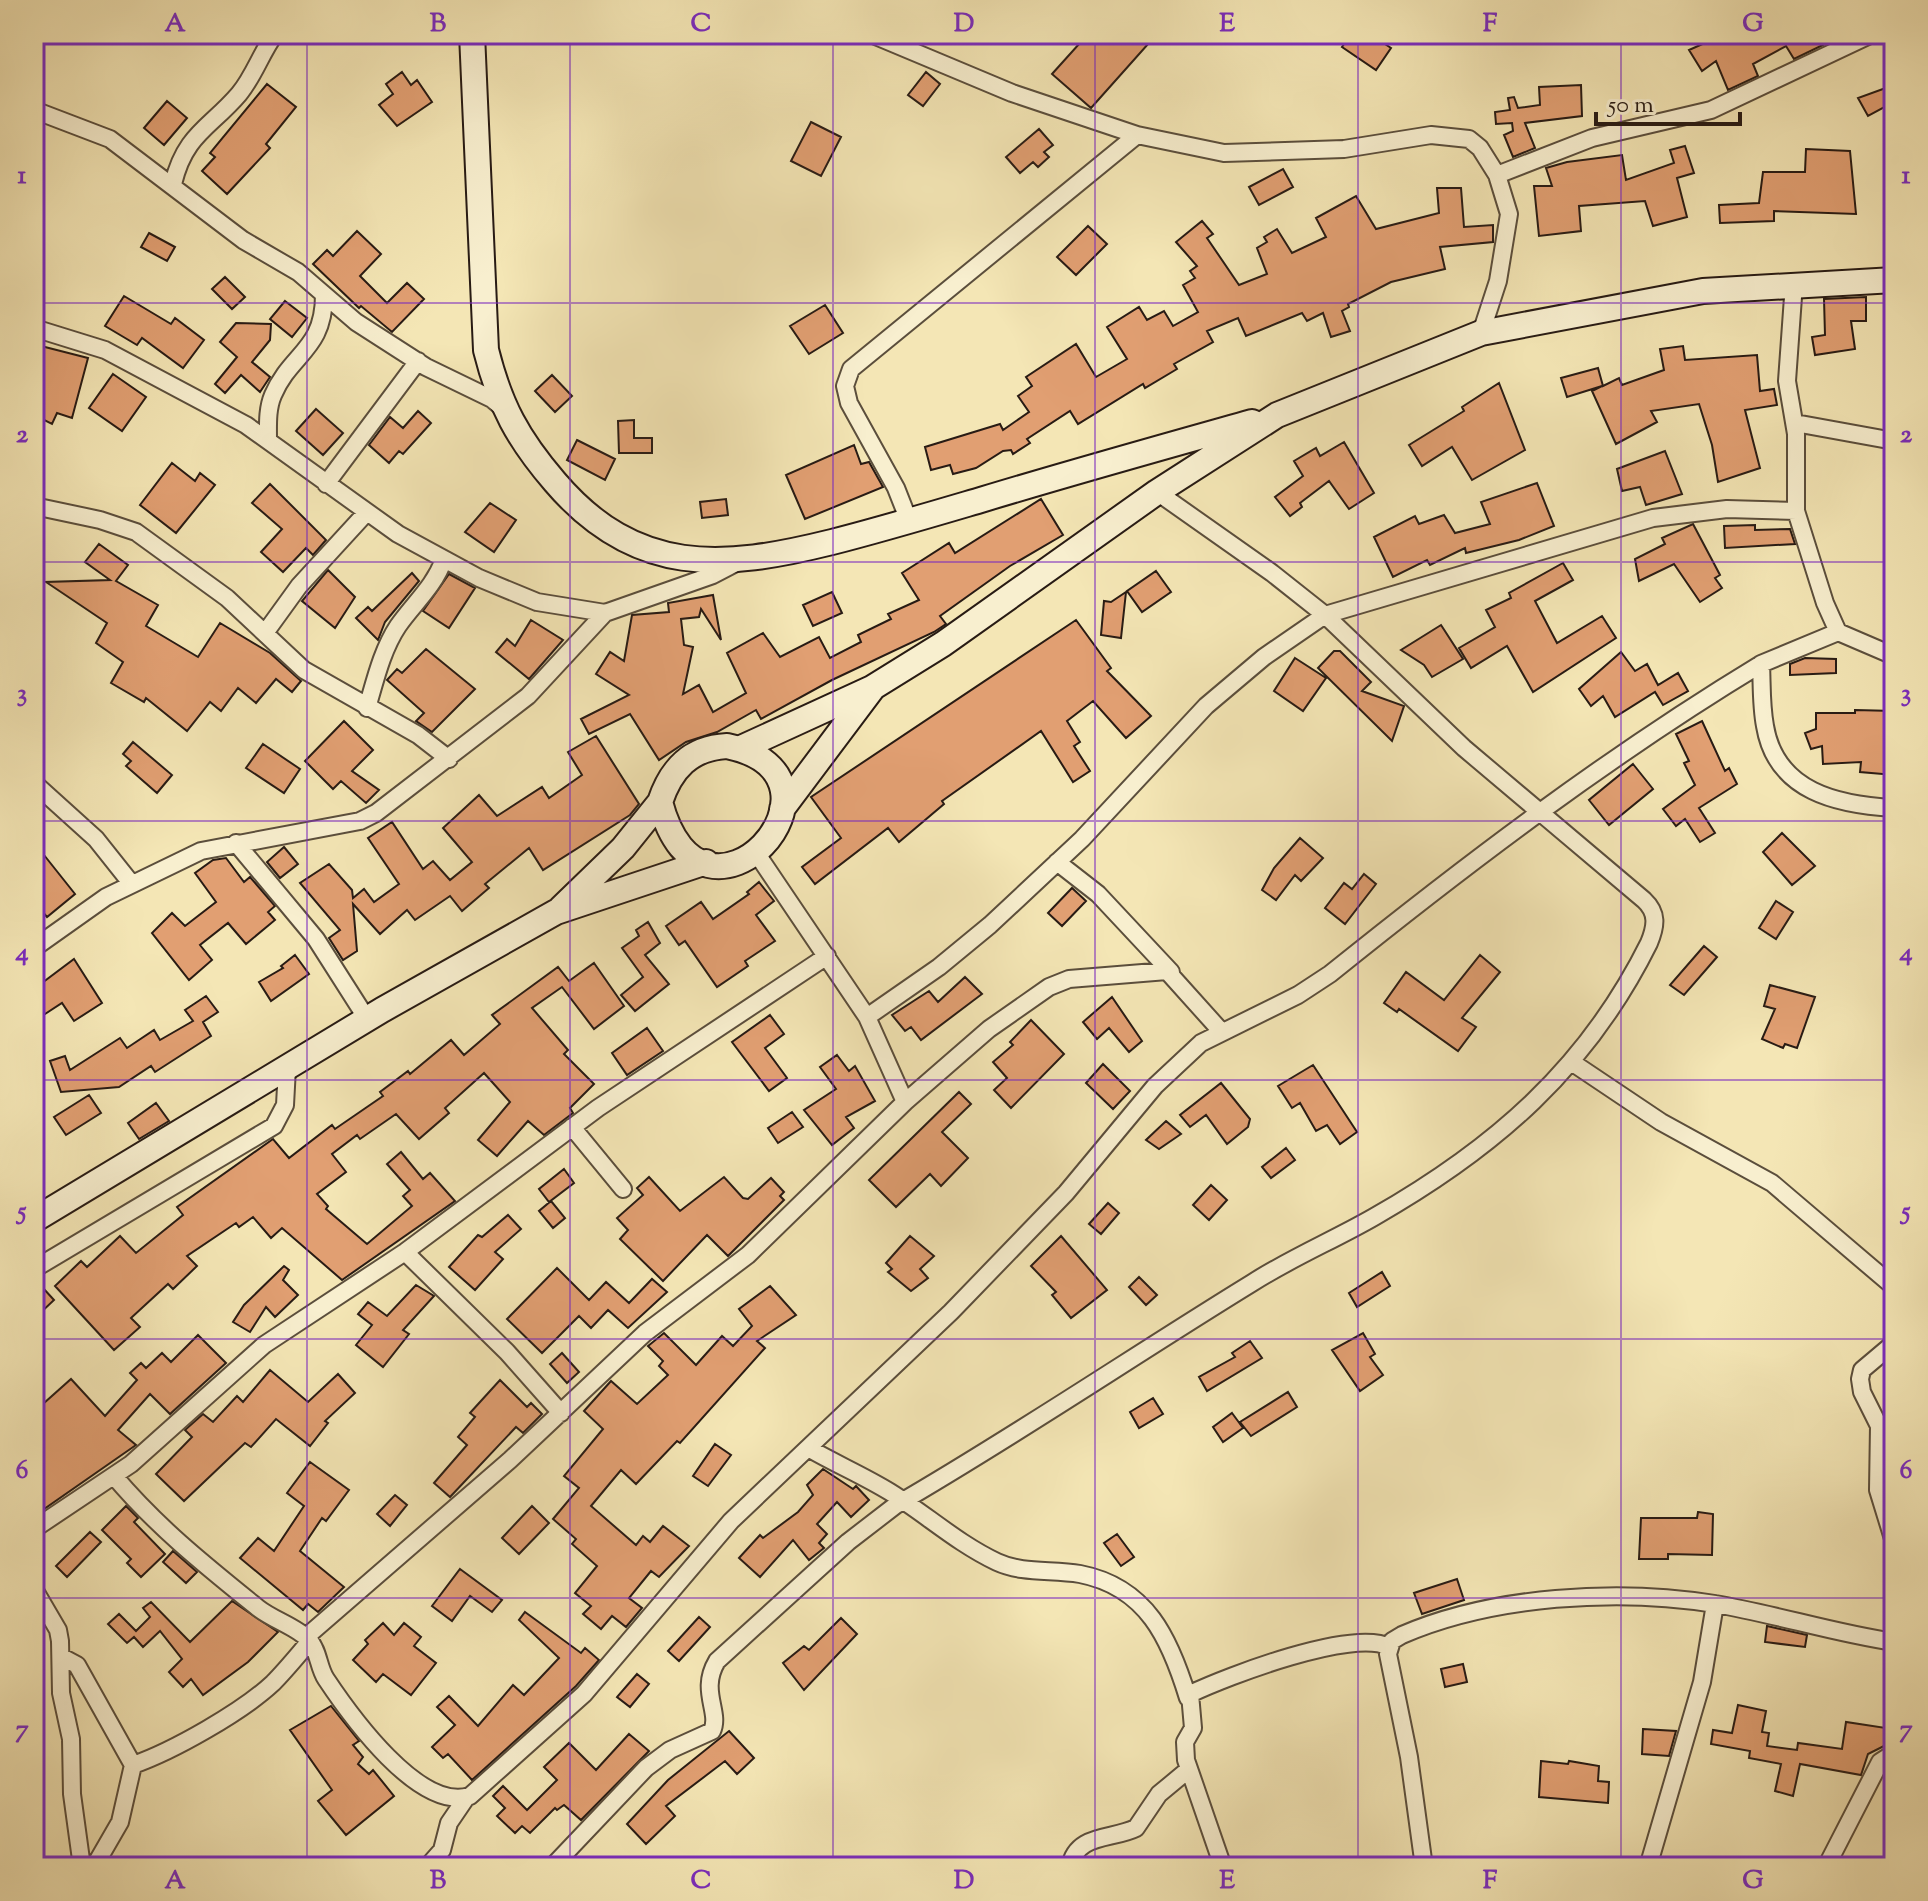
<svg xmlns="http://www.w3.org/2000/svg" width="1928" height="1901" font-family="'Sorts Mill Goudy',serif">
  <rect width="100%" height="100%" fill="#f4e6b5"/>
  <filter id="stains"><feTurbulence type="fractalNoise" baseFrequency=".0025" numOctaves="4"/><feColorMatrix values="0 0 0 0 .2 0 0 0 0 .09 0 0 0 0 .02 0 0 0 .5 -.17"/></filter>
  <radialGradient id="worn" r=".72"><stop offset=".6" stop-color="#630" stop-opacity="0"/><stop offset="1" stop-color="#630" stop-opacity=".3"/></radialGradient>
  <path fill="#e19f72" stroke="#281b14" stroke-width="2" d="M1088 34H1157L1091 108 1052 74Z
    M1351 34H1392L1385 44 1391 48 1376 70 1342 47Z
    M1725 34H1819L1825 44 1794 59 1786 46 1753 64 1758 76 1728 90 1716 61 1702 71 1689 50Z
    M402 72 411 85 417 80 432 102 397 126 379 105 393 94 386 84Z
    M926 72 940 84 923 106 908 95Z
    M267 84 296 107 266 144 270 148 227 194 202 171 215 157 210 153Z
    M1581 85 1582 116 1525 123 1535 148 1513 157 1504 135 1513 131 1512 123 1496 124 1495 112 1510 110 1508 98 1514 97 1518 108 1540 105 1539 87Z
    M1894 85V102L1868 116 1858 98Z
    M167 101 187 118 164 145 144 128Z
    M811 122 841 137 821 176 791 161Z
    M1039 129 1053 145 1044 152 1049 157 1038 167 1033 162 1020 173 1006 157Z
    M1685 146 1694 173 1677 178 1687 217 1653 226 1645 201 1579 206 1581 231 1539 236 1534 186H1552L1546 168 1567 162 1622 155 1626 180 1674 163 1670 150Z
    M1806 149 1850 151 1856 214 1774 211V221L1720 223 1719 205 1759 203 1763 172H1805Z
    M1283 169 1293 187 1259 205 1249 187Z
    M1437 188H1461L1464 227 1493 225V242L1440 247 1445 269 1391 282 1348 304 1349 307 1342 311 1350 331 1331 337 1323 313 1307 321 1302 313 1246 336 1238 318 1207 331 1213 342 1174 364 1177 369 1145 388 1143 384 1078 424 1070 411 1027 439 1030 443 1013 454 1011 450 1003 451 976 468 953 474 950 465 931 470 925 447 1000 424 1003 430 1029 412 1018 396 1032 386 1026 377 1076 344 1096 377 1127 359 1107 327 1139 307 1147 320 1164 311 1173 326 1198 312 1183 285 1195 278 1190 271 1197 266 1176 242 1202 221 1213 234 1207 238 1239 285 1267 274 1257 248 1267 242 1264 237 1277 229 1292 253 1326 237 1316 218 1356 196 1376 229 1439 213Z
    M1088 226 1107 244 1076 275 1057 257Z
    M357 231 381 254 360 276 387 303 407 283 424 299 392 332 361 306 359 308 313 264 327 250 333 256Z
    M149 233 175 247 167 261 141 247Z
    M225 277 245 297 232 309 212 289Z
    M124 296 171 324 175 318 204 340 183 368 142 338 137 345 105 326Z
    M1866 297V321H1851L1855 349 1815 355 1812 337 1825 335 1824 299Z
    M285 301 307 318 292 337 270 319Z
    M825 305 843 333 809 354 790 326Z
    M236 323 271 324 270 340 252 362 270 377 260 392 241 375 225 393 215 384 237 357 220 342Z
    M41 346 88 358 72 418 57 413 52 424 34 415V372Z
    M1683 346 1685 360 1757 355 1760 391 1774 389 1777 405 1745 410 1760 468 1718 482 1712 445 1699 404 1651 411 1657 422 1616 444 1592 391 1602 386 1567 397 1561 378 1598 368 1603 386 1619 378 1622 385 1664 370 1660 349Z
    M113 374 146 397 122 431 89 408Z
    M552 375 572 396 555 412 535 391Z
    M1499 383 1525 450 1472 480 1452 447 1422 466 1409 445 1464 411 1462 407Z
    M316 409 343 433 323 455 296 431Z
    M418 411 431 423 403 454 399 451 389 463 369 445 390 417 403 428Z
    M634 420V438H652V453H619L618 421Z
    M577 440 615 459 605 480 567 460Z
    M1344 442 1374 493 1349 509 1329 481 1300 503 1302 507 1290 516 1275 497 1303 476 1294 461 1316 448 1320 456Z
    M854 445 861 464 869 462 883 487 805 519 786 475Z
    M1665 451 1682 494 1646 505 1640 487 1622 491 1617 469Z
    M172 463 195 481 200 473 215 485 176 533 140 505Z
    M1537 483 1554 526 1519 540 1466 553 1465 548 1430 565 1427 560 1393 577 1374 537 1415 516 1419 524 1444 515 1455 533 1490 524 1481 502Z
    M270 484 326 540 313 555 306 548 283 572 261 552 282 529 252 503Z
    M726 499 728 515 702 518 700 502Z
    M1041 499 1063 535 1010 566 940 616 946 624 934 632 832 680 761 719 756 710 717 732 686 742 659 760 630 714 589 734 581 719 629 695 596 674 610 652 624 661 632 615 669 612 668 603 713 595 721 640 701 609 699 617 681 619 684 645 693 647 683 694 699 685 713 712 746 693 727 653 763 633 780 657 819 637 830 658 861 642 858 635 891 619 888 614 919 600 902 573 949 543 955 553Z
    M490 503 516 520 494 552 465 532Z
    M1693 524 1720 575 1715 578 1722 588 1700 602 1674 564 1639 581 1635 559 1665 544 1662 538Z
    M1755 525V530L1790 529 1795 544 1725 548 1724 526Z
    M99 544 128 565 116 581 158 605 146 626 198 657 220 623 270 653 301 681 292 692 276 679 256 703 238 688 221 711 210 702 187 731 146 698 144 702 111 683 123 662 96 643 107 623 46 582 110 580 85 562Z
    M1563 563 1573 580 1535 601 1557 643 1602 616 1616 638 1533 692 1507 646 1471 668 1459 648 1495 627 1486 610 1511 598 1509 593Z
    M328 570 355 597 335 628 302 601Z
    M1156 571 1171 592 1142 612 1127 591Z
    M412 573 419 581 385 622 378 640 356 618 368 607 372 611Z
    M449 574 475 588 449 628 423 611Z
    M832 592 842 613 813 626 803 605Z
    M1126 592 1121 638 1101 635 1104 601 1111 602Z
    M531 620 563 640 529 679 496 652 507 639 515 646Z
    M1076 620 1111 668 1107 671 1151 716 1126 738 1093 701 1067 721 1080 742 1074 746 1090 771 1073 782 1041 731 942 801 944 804 899 842 888 828 815 884 802 867 841 838 811 797Z
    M1441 625 1463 659 1432 677 1424 665 1401 650Z
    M426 649 475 689 432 732 416 721 424 713 387 680 397 669 402 673Z
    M1334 651H1340L1371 682 1362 691 1404 706 1392 741 1318 668Z
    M1621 652 1635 671 1647 664 1658 685 1678 673 1688 691 1663 705 1655 692 1615 717 1603 696 1591 706 1579 689Z
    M1295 658 1326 678 1303 711 1274 691Z
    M1805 658 1836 659V673L1790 675V664Z
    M1855 710 1894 711V775L1860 772 1861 762 1823 764 1822 746 1811 749 1805 733 1816 729V713H1855Z
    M344 721 373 750 352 771 379 790 366 803 341 781 333 789 305 761Z
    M1702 721 1725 771 1729 768 1737 784 1699 808 1715 833 1700 842 1685 819 1676 826 1663 809 1695 785 1684 763 1689 761 1676 734Z
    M596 736 639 804 630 815 543 870 529 848 485 884 489 888 462 911 450 896 415 920 407 910 380 934 353 904 357 951 343 960 329 938 340 930 300 883 329 864 352 890 353 898 364 889 374 902 399 884 368 838 392 822 423 869 433 861 450 880 472 862 443 828 479 795 497 816 542 787 549 798 582 775 568 752Z
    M133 742 172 775 157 793 126 766 131 761 123 754Z
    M263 744 300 769 284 793 246 768Z
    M1633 764 1653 789 1609 825 1589 800Z
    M1782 833 1815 866 1792 885 1763 852Z
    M1300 838 1323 858 1301 881 1295 875 1276 900 1262 890 1274 868Z
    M284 847 298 864 280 878 267 862Z
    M44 855 75 894 47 917 34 902V892L40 887 34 880V863Z
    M226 858 244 882 250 877 275 906 268 912 275 920 246 944 228 923 200 945 212 960 189 980 152 933 172 913 185 926 216 902 195 873 213 860Z
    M1364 874 1376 884 1345 924 1325 908 1344 883 1352 889Z
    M759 882 774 901 756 915 775 941 745 961 748 966 717 987 685 941 679 945 666 926 701 902 713 919 749 894 747 892Z
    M1072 888 1086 901 1062 926 1048 913Z
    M1776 901 1793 912 1776 939 1759 928Z
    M648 922 660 943 645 955 669 984 635 1011 621 995 643 977 622 948 639 936 636 930Z
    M1704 946 1717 957 1684 995 1670 985Z
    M295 955 309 974 271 1001 259 982 283 968 281 966Z
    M1480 955 1500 972 1462 1018 1476 1027 1458 1051 1399 1009 1397 1012 1384 1003 1406 972 1444 1000Z
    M74 959 102 1003 74 1021 62 1003 42 1016 34 1005V989Z
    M594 963 624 1006 594 1029 562 987 532 1008 568 1050 564 1054 594 1084 570 1108 573 1113 544 1135 528 1121 497 1156 478 1140 510 1102 484 1073 445 1108 449 1113 419 1139 396 1114 360 1139 357 1135 332 1154 346 1172 317 1194 328 1206 326 1209 367 1244 412 1206 403 1196 410 1190 387 1164 401 1152 423 1179 430 1173 455 1201 342 1280 282 1228 271 1238 253 1217 239 1227 236 1223 187 1256 197 1266 173 1289 168 1284 131 1318 140 1327 114 1350 55 1286 81 1261 87 1267 120 1236 136 1253 183 1215 177 1207 273 1139 289 1158 332 1125 335 1129 383 1096 380 1092 408 1071 410 1074 451 1040 464 1055 500 1024 492 1015 558 967 569 981Z
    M965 977 982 994 921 1040 911 1027 905 1031 892 1015 929 991 938 1002Z
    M1770 985 1815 997 1797 1048 1785 1044 1783 1048 1762 1039 1775 1009 1764 1006Z
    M206 996 218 1012 203 1022 211 1036 155 1072 151 1066 119 1087 61 1092 50 1061 65 1056 70 1070 120 1038 127 1048 154 1030 160 1040 193 1021 185 1010Z
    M1112 997 1142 1041 1129 1052 1109 1028 1097 1039 1083 1022Z
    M770 1015 784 1034 765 1048 787 1078 769 1091 732 1042Z
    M1031 1020 1064 1054 1011 1108 994 1090 1007 1078 993 1062 1013 1045 1010 1042Z
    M647 1028 663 1051 627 1075 612 1053Z
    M837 1055 849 1071 855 1066 875 1101 846 1117 854 1128 832 1145 804 1110 836 1089 820 1067Z
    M1103 1064 1130 1091 1113 1109 1086 1083Z
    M1313 1065 1357 1132 1340 1144 1327 1125 1316 1131 1300 1103 1292 1108 1278 1086Z
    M1221 1083 1250 1119 1248 1127 1227 1144 1206 1115 1190 1127 1180 1115Z
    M959 1092 971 1104 942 1132 968 1158 941 1186 930 1174 896 1207 869 1180Z
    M89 1095 101 1113 66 1135 54 1117Z
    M156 1103 169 1121 139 1139 128 1123Z
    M792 1112 803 1127 778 1143 768 1128Z
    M1166 1121 1181 1134 1159 1149 1146 1140Z
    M1286 1148 1295 1160 1271 1178 1262 1167Z
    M564 1169 574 1183 549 1202 539 1189Z
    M649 1177 680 1211 724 1177 743 1198 748 1199 771 1178 784 1192 780 1196 784 1200 728 1256 707 1235 663 1281 620 1239 628 1230 617 1218 643 1195 637 1188Z
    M1211 1185 1227 1200 1209 1220 1193 1205Z
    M551 1201 565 1218 553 1228 539 1211Z
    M1108 1203 1119 1213 1101 1234 1089 1224Z
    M508 1215 521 1229 495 1252 503 1259 475 1290 449 1267 478 1235 482 1237Z
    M910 1236 934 1256 920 1269 928 1278 911 1291 888 1272 892 1269 886 1263Z
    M1061 1236 1107 1290 1071 1318 1052 1295 1056 1292 1031 1266Z
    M284 1266 289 1270 283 1280 298 1295 275 1317 266 1307 250 1332 233 1322 244 1305Z
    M557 1268 589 1300 606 1282 629 1303 652 1279 667 1292 628 1328 608 1310 591 1328 579 1316 542 1353 507 1319Z
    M1382 1272 1390 1286 1357 1307 1349 1293Z
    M1139 1277 1157 1295 1146 1305 1129 1287Z
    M416 1285 434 1296 403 1330 409 1334 383 1367 356 1345 372 1325 358 1314 368 1302 387 1316Z
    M770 1286 796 1315 757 1341 765 1348 680 1443 677 1441 636 1484 621 1470 591 1506 636 1545 643 1536 650 1542 663 1526 689 1546 659 1577 651 1571 629 1598 642 1608 626 1627 612 1616 601 1629 583 1614 591 1606 575 1593 597 1566 572 1544 576 1539 553 1519 579 1488 564 1476 603 1429 584 1411 611 1381 637 1404 668 1375 659 1366 663 1361 648 1346 664 1333 696 1365 722 1336 733 1346 752 1326 739 1309Z
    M43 1288 54 1300 34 1319V1297Z
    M1363 1333 1375 1354 1370 1357 1383 1375 1360 1391 1332 1350Z
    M198 1335 226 1363 170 1414 150 1394 118 1430 136 1445 34 1516V1412L71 1379 105 1416 137 1380 130 1373 141 1363 146 1368 162 1353 171 1362Z
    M1250 1341 1262 1358 1207 1391 1199 1377 1235 1357 1232 1353Z
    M562 1353 579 1372 567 1383 550 1364Z
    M270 1370 308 1402 338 1374 355 1393 325 1421 328 1423 310 1446 276 1419 251 1447 245 1443 184 1501 156 1474 192 1437 185 1430 203 1414 213 1422 237 1396 243 1402Z
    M500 1380 527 1407 531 1403 542 1414 523 1433 516 1427 450 1497 434 1483 467 1445 458 1437 475 1417 470 1413Z
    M1288 1392 1297 1407 1251 1436 1240 1422Z
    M1153 1398 1163 1414 1139 1428 1130 1412Z
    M1232 1413 1243 1428 1223 1442 1213 1427Z
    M715 1444 731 1455 708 1486 693 1476Z
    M310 1462 349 1490 326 1521 322 1518 300 1551 344 1587 318 1612 308 1604 303 1610 240 1558 258 1538 274 1551 304 1506 287 1493Z
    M823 1469 853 1489 856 1486 869 1500 851 1517 837 1502 817 1524 827 1534 819 1543 824 1548 809 1560 793 1540 760 1577 739 1558 760 1535 763 1538 798 1512 813 1495 807 1485Z
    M395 1495 407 1505 390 1526 377 1514Z
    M126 1506 138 1518 134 1522 165 1554 141 1577 127 1563 131 1559 102 1530Z
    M532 1506 549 1523 519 1554 502 1538Z
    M1698 1512 1713 1514 1712 1555 1668 1554V1559H1639L1641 1518H1697Z
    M90 1532 101 1542 67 1577 56 1566Z
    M1117 1534 1134 1557 1121 1566 1104 1543Z
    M173 1551 197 1572 186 1583 163 1562Z
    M460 1569 502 1600 492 1612 470 1596 452 1621 432 1606Z
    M1457 1579 1464 1600 1422 1614 1414 1593Z
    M232 1601 278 1632 248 1662 203 1695 191 1679 183 1687 169 1672 182 1659 160 1631 143 1647 134 1637 127 1643 108 1624 119 1614 136 1631 150 1617 143 1608 151 1602 190 1642Z
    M525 1612 581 1653 585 1648 599 1660 576 1686 472 1780 448 1754 443 1758 432 1747 455 1725 437 1707 449 1696 478 1726 513 1685 524 1695 559 1658 519 1620Z
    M699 1617 710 1627 679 1661 668 1651Z
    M841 1618 857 1634 804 1690 783 1663 804 1646 809 1650Z
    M383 1623 394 1635 404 1623 421 1637 414 1646 436 1663 411 1695 383 1674 376 1682 353 1660 368 1644 365 1640Z
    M1767 1626 1807 1635 1805 1647 1765 1642Z
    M1463 1664 1467 1682 1445 1687 1441 1669Z
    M637 1674 649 1684 630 1707 617 1697Z
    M1738 1705 1766 1711 1762 1732 1769 1733 1767 1746 1797 1750 1798 1743 1842 1749 1846 1722 1886 1728 1884 1746 1868 1754 1861 1775 1800 1764 1793 1796 1775 1791 1781 1764 1749 1758 1750 1751 1711 1744 1713 1730 1732 1733Z
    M331 1706 359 1741 353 1745 363 1757 358 1764 369 1774 373 1770 394 1796 346 1835 318 1801 332 1790 290 1730Z
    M1643 1729 1676 1731 1669 1756 1642 1754Z
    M729 1731 754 1758 737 1774 725 1761 666 1806 675 1816 646 1844 627 1824 668 1780Z
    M629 1734 649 1751 581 1820 564 1805 557 1810 555 1808 530 1833 522 1826 515 1833 497 1816 505 1808 493 1796 503 1786 527 1810 557 1780 544 1767 569 1743 596 1770Z
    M1541 1761 1568 1764 1569 1761 1599 1766 1598 1781 1609 1782 1608 1803 1539 1797Z"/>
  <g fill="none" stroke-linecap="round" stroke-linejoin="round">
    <g stroke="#5b4e3c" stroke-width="20">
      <path id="street" d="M871 34 1012 93 1137 135 1224 153 1344 149 1431 135 1469 139 1480 148 1497 175 1509 214 1498 281 1481 333
        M34 110 110 139 243 240 298 272 356 322 426 367 492 399 504 409
        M1497 175 1592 138 1711 110 1872 34
        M173 184C185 134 210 128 239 94 254 76 261 53 275 34
        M1794 283 1787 381 1796 434V511L1825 603 1838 632 1894 656
        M34 328 105 350 246 425 398 534 479 578 537 602 605 613 713 575 738 562
        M1795 423 1894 441
        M268 440C268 425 267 409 273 395 291 353 324 350 324 295
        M326 484 418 361
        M34 506 100 520 136 532 227 598 304 670 418 735 449 759
        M909 521 896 488 849 403 845 386 851 369 1137 135
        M1838 632 1761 664C1762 684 1761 705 1765 726 1776 792 1838 805 1894 808
        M265 633 299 586 366 513
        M367 708C375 681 382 650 398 626 414 603 434 587 444 559
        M34 783 96 839 131 883
        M236 843 316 939 367 1019
        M757 854 867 1017 905 1102
        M1057 862 1098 894 1171 972
        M34 948 106 897 201 851 360 821 376 813 528 696 605 613
        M867 1017 939 967 990 925 1082 839 1206 706 1264 657 1325 615 1653 518 1727 509 1796 511
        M1573 1063 1661 1122 1772 1183 1894 1287
        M572 1127 623 1189
        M405 1252 507 1352 561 1413
        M34 1269 274 1126 285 1105 287 1068
        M1894 1343 1862 1370 1860 1379 1862 1392 1879 1426 1878 1490 1894 1542
        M810 1449C836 1464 864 1476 890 1492 927 1515 957 1543 997 1562 1023 1574 1052 1569 1080 1574 1147 1587 1170 1639 1188 1698
        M114 1476C157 1527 206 1566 258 1608 273 1620 297 1627 309 1640 319 1651 318 1667 326 1679 350 1715 419 1812 470 1796L584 1694 731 1521 951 1312 1066 1193 1155 1086 1201 1043 1298 995 1330 974C1468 863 1609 756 1761 664
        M34 1529 131 1464 264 1345 405 1252 598 1108 827 956
        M34 1589 58 1630 60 1641 61 1693 71 1739 72 1794 82 1867
        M306 1637 510 1460 645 1333 748 1255 905 1102 989 1029 1049 987 1069 979 1167 971 1220 1030
        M62 1657 77 1665 133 1765 120 1822 94 1867
        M133 1765C173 1751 242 1712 273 1683 286 1670 298 1655 310 1641
        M427 1867 442 1850 449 1823 466 1798
        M552 1867 646 1768 670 1750 712 1731C721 1712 699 1691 717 1661L848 1542 896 1505C1017 1435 1133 1356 1252 1283 1291 1258 1334 1240 1374 1217 1495 1148 1587 1068 1649 943 1656 926 1658 913 1644 900L1464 748 1325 615 1272 573 1157 492
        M1070 1867C1076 1833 1112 1840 1136 1828L1159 1794 1188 1770
        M1223 1867 1186 1760 1185 1742 1193 1728 1190 1694C1228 1676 1353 1628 1389 1647
        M1424 1867 1409 1757 1388 1654 1392 1641 1402 1635C1492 1596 1618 1588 1715 1604 1775 1614 1833 1633 1894 1642
        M1648 1867 1702 1682 1715 1604
        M1826 1867 1880 1762 1894 1753"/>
    </g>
    <g stroke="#281b14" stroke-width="28">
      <path id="secondary" d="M472 34 486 350C500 406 518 439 555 482 636 577 723 569 832 542 883 529 933 514 984 499 1073 472 1163 447 1252 422
        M727 746C870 776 702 962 660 802 671 769 690 748 727 746Z
        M739 749 872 688 943 644 1157 492 1277 415 1481 333 1703 291 1894 280
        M782 809 872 689
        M561 908 623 848 660 802
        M34 1220 382 1010 556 912 706 862"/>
    </g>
    <use href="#street" stroke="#f8efcf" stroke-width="16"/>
    <use href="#secondary" stroke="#f8efcf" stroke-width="24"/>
  </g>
  <path fill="none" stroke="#7b2cbf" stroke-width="2" stroke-opacity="0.55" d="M307 34V1867M570 34V1867M833 34V1867M1095 34V1867M1358 34V1867M1621 34V1867M34 303H1894M34 562H1894M34 821H1894M34 1080H1894M34 1339H1894M34 1598H1894"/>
  <rect width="1928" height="1901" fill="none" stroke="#f4e6b5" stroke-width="88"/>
  <path d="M1596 112v12h144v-12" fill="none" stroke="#281b14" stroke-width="4"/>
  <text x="1608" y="112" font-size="24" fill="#281b14" stroke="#f8efcf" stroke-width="6" paint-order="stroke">50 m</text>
  <rect x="44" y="44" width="1840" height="1813" fill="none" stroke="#7b2cbf" stroke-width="3"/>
  <g font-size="26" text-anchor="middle" font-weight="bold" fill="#7b2cbf">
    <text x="175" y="31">A</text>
    <text x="438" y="31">B</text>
    <text x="701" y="31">C</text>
    <text x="964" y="31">D</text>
    <text x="1227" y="31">E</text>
    <text x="1490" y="31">F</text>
    <text x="1753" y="31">G</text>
    <text x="22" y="183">1</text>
    <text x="1906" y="183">1</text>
    <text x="22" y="442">2</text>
    <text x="1906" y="442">2</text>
    <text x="22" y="701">3</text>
    <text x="1906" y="701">3</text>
    <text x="22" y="960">4</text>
    <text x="1906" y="960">4</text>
    <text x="22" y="1219">5</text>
    <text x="1906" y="1219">5</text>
    <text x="22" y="1478">6</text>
    <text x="1906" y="1478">6</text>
    <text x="22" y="1737">7</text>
    <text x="1906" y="1737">7</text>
    <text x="175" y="1888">A</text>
    <text x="438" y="1888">B</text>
    <text x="701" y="1888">C</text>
    <text x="964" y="1888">D</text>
    <text x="1227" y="1888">E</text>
    <text x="1490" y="1888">F</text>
    <text x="1753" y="1888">G</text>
  </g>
  <rect width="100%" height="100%" filter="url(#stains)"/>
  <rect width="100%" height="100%" fill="url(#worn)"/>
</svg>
